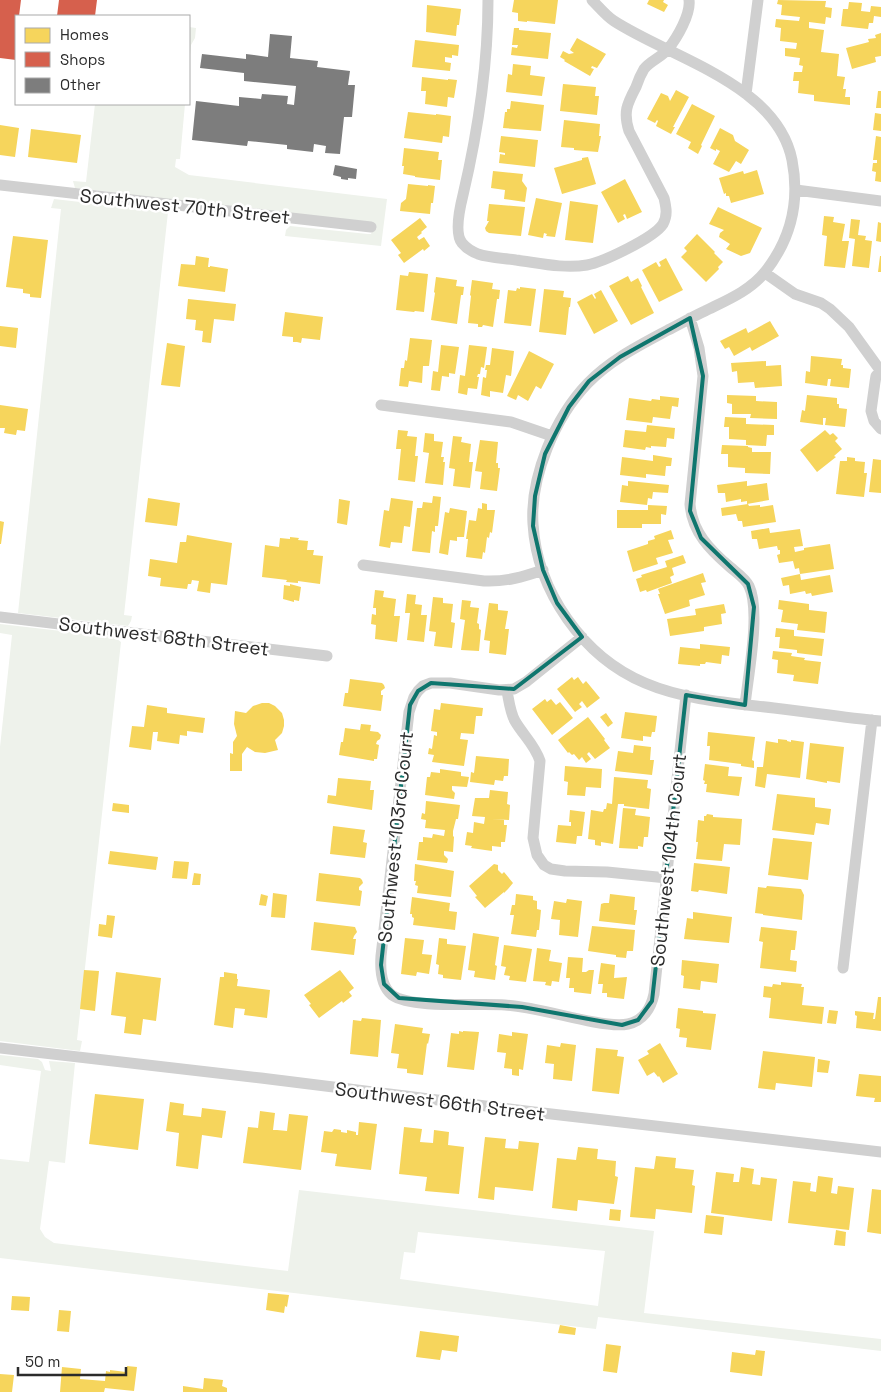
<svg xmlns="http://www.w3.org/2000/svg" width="881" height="1392" font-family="'Space Grotesk',sans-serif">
  <rect width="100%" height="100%" fill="#fff"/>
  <path fill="#eef2eb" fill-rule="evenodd" d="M189 27 196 28 195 38 191 45 189 66Z
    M95 104H185L180 159H176L175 167 189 175 387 199 381 246 285 236 286 230 290 226 368 234H371L372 231 103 191 75 188 73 181 86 182Z
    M54 199 168 212 124 615 132 616 131 621 128 626 18 613 61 209 51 208Z
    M0 624 114 637 121 642 77 1040 82 1041 80 1051 0 1041V747L12 635 0 633Z
    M0 1055 38 1059 42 1062 45 1070 51 1071 49 1061 75 1063 65 1163 49 1161 40 1229 45 1237 54 1243 288 1271 299 1190 654 1231 644 1313 881 1339V1351L598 1317 596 1329 0 1258V1159L29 1162 41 1071 0 1065ZM418 1232 605 1251 598 1306 400 1279 404 1252 415 1253Z"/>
  <path fill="#f6d55c" d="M514 0H558L555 24 527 21V22L518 21V13L512 12Z
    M649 0H664L663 2 668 5 664 12 647 4Z
    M778 0 826 1 825 7 832 8 831 18 826 17 825 24 809 22V28L824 30 821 52 839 54 837 76 845 77 843 89H846L845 97H850V105L814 101V95L798 93 799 81H793L794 72H802L803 66 799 65 800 58 785 56V48L796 49 797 43 780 41 781 28 775 27 776 19 799 21 800 17 781 15 782 5 777 4Z
    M849 2 862 3 861 11 870 12 871 6 881 7V17L874 16 873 23H869L868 29 841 26 843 9H848Z
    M427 5 461 9 459 25H457L456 36 426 32Z
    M514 28H519V30L551 33 548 59 511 55 512 47 517 48 518 45H512Z
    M881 33V56L875 57 876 62 852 69 846 48 869 42 868 39 876 38 875 35Z
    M577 38 606 54 597 68 592 66 591 68 594 69 590 76 564 61 565 60 560 57 563 51 569 54 574 53 570 50Z
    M415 40 459 45 458 56 452 55V58L445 57V62L451 63 450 71 412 67Z
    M513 64 531 66 530 75 545 77 542 96 506 92 508 74 512 75Z
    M422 77 448 80V79L457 80 454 98 448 97 447 107 425 104 426 91H421Z
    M563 84 596 87 595 96H599L597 115 560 111Z
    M676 90 689 97 673 127H675L671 134 656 126 658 121 657 120 655 123 647 119 661 93 668 96 670 101Z
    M878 91H881V108H876Z
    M511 101 544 105 541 131 503 128 505 112H507V109H510Z
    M692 104 715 116 701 145 702 146 698 154 688 148 691 142 676 134Z
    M408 112 436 115V114L451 116 449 137 443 136 442 143 404 138Z
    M875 113 881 114V131L873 130Z
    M564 120 600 124 599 136H601L598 152 574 150V148L561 147Z
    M0 125 19 128 15 157 0 155Z
    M720 128 733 135 735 141 749 150 741 164 736 161 729 172 713 164 720 151 716 149V151L710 148Z
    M31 129 81 135 77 163 28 157Z
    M501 136 538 140 535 167 499 163 500 154 505 155V153L499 152Z
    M876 136 881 137V182L875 181 876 172 872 171 873 163H877V160H873Z
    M404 148 439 152 438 160H442L440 180 415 177V176L403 174 404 166H402Z
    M588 157 596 184 562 194 554 168 582 160V158Z
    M757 170 764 194 731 203 729 196H726V193L724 194 719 178 743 171 744 174Z
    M493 171 523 174 522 181 527 188 525 202 504 199 505 190 491 188Z
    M625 179 642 212 627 219 625 214 623 215 625 219 618 223 601 192Z
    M408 184 428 186V185L435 186 433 203H431L430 214 400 211 401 203 406 199Z
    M536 198 562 203 555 237 546 236 547 234 544 233 543 238 528 235Z
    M570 201 598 205 593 243 565 240Z
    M489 204 525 207 521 236 489 233 486 231 485 228 489 221H487Z
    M718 207 762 228 750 253 741 256 726 249 730 244 719 237 720 233 724 230 709 224Z
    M824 216 834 217 833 222 845 224 842 241H849L845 268 824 266 827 236 822 235Z
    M420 218 427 227 421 232 422 233 417 237 419 240 424 237 430 246 424 251 423 249 404 263 398 255 401 253 391 240Z
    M851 219 860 220 858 235 866 236 865 240 872 241 869 268 852 266 855 239 849 238Z
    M878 222 881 223V242L876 241Z
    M697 234 715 252 714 253 723 262 718 267 719 269 706 282 681 257 687 251 684 248Z
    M13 236 48 240 41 298 30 297V294L23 293V289L6 287Z
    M196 256 209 258 208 267H210V266L228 269 225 292 178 286 181 264 195 265Z
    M880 256H881V272H878Z
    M666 258 683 290 659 302 642 270 656 262 659 267 661 266 659 262Z
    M409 272 428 274 424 312 415 311 414 312 396 310 400 275 408 276Z
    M628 276 631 282 638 278 642 286 641 287 654 313 631 325 609 286Z
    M436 277 457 280 456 286 464 287 463 295H461L457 324 431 320 435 293 434 292Z
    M472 280 493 283 492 289 500 290 499 299H497L493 327 483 325 482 327H478V324L468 323 471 296 470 295Z
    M520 287 536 289 531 326 504 323 508 290 516 291 517 288 520 289Z
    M544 289 564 291 563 297 571 298 570 307H569L566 335 539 332Z
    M601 290 618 321 594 334 577 302 592 294 595 299 596 298 594 294Z
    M188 299 236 304 234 321 214 319 211 343 202 342 203 331 195 330 196 320 186 319Z
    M285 312 323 317 320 340 302 338 301 343 297 342H293V337L282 336Z
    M770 321 779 336 752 351 750 347 734 356 729 347 725 349 720 341 746 328 748 333Z
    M0 326 18 328 16 348 0 346Z
    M410 338 432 340 429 366H423L422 383 409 381 408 387 399 386 401 368H404L405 360 407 361Z
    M167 343 185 346 180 387 161 385Z
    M441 345 459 347 455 374 449 373V377L442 376 440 391 431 390 433 371 438 372Z
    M469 345 487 347 484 368 481 367 480 374H478L477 377H479L477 389 468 388 467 395 458 393 460 375 465 376Z
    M492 348 514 351 511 376 506 375 503 393 490 391V397L481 395 483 377 486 378 487 370H485L486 365H490Z
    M529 351 554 364 541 389 536 386 528 401 518 395 516 400 507 396Z
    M811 356 842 359 841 365H843V368L851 369 849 388 830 386 831 379H828L827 386 805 383 806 371 810 372Z
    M766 361V366L781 365 782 386 755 388 754 382 738 383 737 371 732 372 731 363Z
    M727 395 756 396V401L777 402V419L750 418 751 414H732V404L727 403Z
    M807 395 837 398V404H839V408L847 409 845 427 825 425 826 418H823V425L800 422 802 410 805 411Z
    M660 396 679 398 678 407 672 406 670 419 653 417 652 423 626 420 629 398 651 401 652 399 660 400Z
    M0 405 28 409 25 431 17 430 16 435 4 433 5 428H0Z
    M725 417 746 418V424L774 425V435H767L766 446 746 445V440L729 439V427H724Z
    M647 425 675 428 674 439 667 438 666 447 651 446V448L646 447 645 450 623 447 625 430 646 432Z
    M398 430 408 431 407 436 417 437 415 456H418L415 482 398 480 401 449H396Z
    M825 430 830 435 833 433 838 438 835 441 842 449 834 456 836 457 817 472 800 450Z
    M425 433 434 434V441L443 442 441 457H444L443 462H445L443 485 425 483 429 453 423 452Z
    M453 436 462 437 461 442 471 444 469 462H473L470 488 453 486 455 469 449 468Z
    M480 440 498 442 496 463H498V468H500L497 491 480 489 482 472 475 471Z
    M722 445 748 446V447L752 448V452H771L770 474 745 473V468L728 467V454H721Z
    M653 455 672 458 671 466H666L665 476 646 474V478L620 475 622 457 653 461Z
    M847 457 855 458V461L865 462 864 473H867L864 497 836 494 840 461H847Z
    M873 459 881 460V493L869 492Z
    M628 481 669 485 668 493 653 492 652 499 648 498 647 505 620 502 622 485 628 486Z
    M747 481V486L767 483 769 500 747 504V501L741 502V499L726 502 725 493H718L717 485Z
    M433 496 441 497 438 526H435V532L432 531 430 553 412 551 417 508H422L423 502 432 503Z
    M148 498 180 503 177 526 145 522Z
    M391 498 413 501 410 527 404 526 402 543 391 542 390 548 379 546 384 510 389 511Z
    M339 499 350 501 347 525 337 523Z
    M482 503 487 504V510H495L492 533 490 532 489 538 487 537 485 553 483 552 482 559 466 557 468 539H466L469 520 476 521 478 508 482 509Z
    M748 504 749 506 760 505V507L773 505 776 522 743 527 742 521H738L736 514 722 516 721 508Z
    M648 505 667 506 666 515 661 514V524H642V528H617V510H648Z
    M450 508 467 511 464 537H457V541L450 540 448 555 439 553 445 512 449 513Z
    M0 521 4 522 1 544H0Z
    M769 528 770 533 800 529 803 546 794 547 795 552 804 550V548L830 544 834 569 800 574 799 568 795 569 793 561 779 563 777 555 780 554V550H778L777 546 759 549 757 539H752L751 531Z
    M671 530 674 539 668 540 673 553 656 558 658 564 633 572 627 551 648 544V541L655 539 654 536Z
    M187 535 232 543 227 585 211 583 210 593 197 591 199 581 192 580 191 584H188L187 589 160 586 161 578 148 576 150 559 177 563 180 542H186Z
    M290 537 299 538 298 540 308 541 307 550H314L313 555 323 556 320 584 298 581V583L286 582 287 580 262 577 265 545 279 547 280 538 290 539Z
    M683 555 686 563 672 568 674 575 670 577 672 583 647 592 646 590 640 592 636 579 642 577 641 575 667 567 665 561Z
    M703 573 706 582 701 583 705 595 689 600 690 606 665 614 658 594H660L658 589Z
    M800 574 801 580 830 575 833 592 812 596 811 593 806 594 805 591 790 594 789 585 783 586 781 578Z
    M290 584 301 587 299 601 294 600V602L283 599 284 585 290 586Z
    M375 590 384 591 383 597 396 599 394 616H400L397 642 375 639 376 625 371 624 372 614 376 615V608H373Z
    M407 594 416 595 415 604 422 605 421 615H427L424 642 407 640 410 613H405Z
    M433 597 443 598V603L453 604 451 622 455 623 452 648 434 646 436 632 429 631Z
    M462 600 471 601 470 607 479 608 477 623 479 624V629L481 630 479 651 461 650 465 620 460 619Z
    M779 600 809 604V610L827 612 825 633 797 630 798 624 781 622 783 610 778 609Z
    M489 603 498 604V610L508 611 505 629H509L506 655 489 653 490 641 484 640Z
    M724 604 726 613 721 614 722 624 704 627V631L670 636 667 619 696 615 695 609Z
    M776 628 794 630V636L824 639 822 656 797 653V650L779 648 780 637H775Z
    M700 644 730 647 729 656 722 655 721 664 706 662 705 664H700V666L678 664 680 647 700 649Z
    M773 651 792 653 791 656 805 658 804 660 821 662 818 684 793 681 794 675 777 673 778 660 772 659Z
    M572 677 574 680 578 677 583 684 586 681 600 698 587 708 582 701 579 704 582 707 575 712 557 689Z
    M350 679 382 683 384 685 385 688 381 691V695H383L381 711 343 706 345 693H348Z
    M545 699 547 702 551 699 556 705 560 702 573 718 552 735 532 709Z
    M262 703H269L275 706 282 713 284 720V726L282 733 275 740 278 750 265 753 255 752 247 747 242 754V771H230V753L233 754V742L237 736 234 724 235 711 246 713 253 706Z
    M441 703 483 708 482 716H476L474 734 461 733 460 739 468 740 464 766 432 762 434 755 428 754 429 748 432 749 434 735 437 736V732L431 731 434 709 440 710Z
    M147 705 167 708V713L205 718 203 733 187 731V736L180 735 179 744 157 741 158 732H153L151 750 129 747 132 726 144 727Z
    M625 712 657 716 655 732H652L651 737 643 736V741L621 738Z
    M606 713 613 723 608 727 600 717Z
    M588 717 605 739 604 740 610 748 595 759 589 752 587 754 591 759 586 763 582 757 579 760 574 754 572 755 569 752 568 753 558 740Z
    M361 724 371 725 370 731 378 732 381 735 380 739 377 741 376 744 379 745 377 759H374V761L339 755 341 742H343L345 728 360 730Z
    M708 732 755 737 752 760 754 761V768L741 766V764L709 760 710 746H707Z
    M778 739 787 740V741L791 742V740L804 742 800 778 767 774 765 788 755 786 757 767H763L766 741 778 743Z
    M810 743 844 747 840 783 827 781V783L806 779Z
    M634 745 651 747 650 760H654L652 775 615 771 618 751 633 753Z
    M476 756 509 759 508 776H504L503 781 495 780 494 785 470 782 471 772 474 773Z
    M705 764 729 767 728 776 742 777 739 796 706 792 707 784H704L705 781 703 780Z
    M565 766 602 769 601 788 586 787 585 796 567 795 568 782 564 781Z
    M440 769 461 772V776L469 777 467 787 452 786V790L455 793 454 799 425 795 427 777H430L431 772 440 773Z
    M614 777 648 780 647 788 651 789 649 809 624 806V804H618L613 844 601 842V846L595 845V840L588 839 591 810 603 812 604 809H606L607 803 612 804Z
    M338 778 371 781 370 790H374L372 810 327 803 328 795 336 796Z
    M490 790 508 792 507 804 510 805 509 820 491 819 504 820V825H507L505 842H501V847L492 846V851L471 848 472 846 465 845 467 832 473 833 474 822 484 824 485 817 472 816 475 798H489Z
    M777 794 815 798V807L831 809 829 825 816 823 814 835 772 830Z
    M426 801 460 805 458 819H456L453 831V836L454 837 453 852 444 851V855L448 859 447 863 417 860 419 842H423V837L432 838 433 834 444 836 445 830 425 828 426 820 421 819 422 813 425 814Z
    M113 803 129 805V813L112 811Z
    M623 808 636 809 635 815 650 817 648 837H644L643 847 638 846V849L619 848Z
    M570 810 585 812 582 836H577L576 844 556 842 558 825 571 826V822H569Z
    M707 814 713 815V817L742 819 740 845 724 844 722 861 696 859 698 842H696L698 820 704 821V816H706Z
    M333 826 365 830 363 842 367 843 365 858 330 854Z
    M773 838 812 842 808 880 768 875Z
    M110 851 158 857 156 870 108 864Z
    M174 861 189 862 187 879 172 878Z
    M694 863 730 867 727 894 699 890 698 892 691 891Z
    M415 864 454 871 451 897 417 893 418 886 415 885 416 881H414Z
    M494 864 498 865V870L502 874 504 872 513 883 508 889 504 893V892L485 908 475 897 477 896 469 886Z
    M194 873 201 874 200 885H192Z
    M319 873 360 878 362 880 363 883 359 887V890L362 891 360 906 316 901Z
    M767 886 801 889 804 895 802 920 763 915V914L755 913 758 887 766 888Z
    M273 893 287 895 285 918 271 917Z
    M261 894 268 896 266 906 259 905Z
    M516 894 533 896V900L537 901V909L541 910 539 930H537L536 937 511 934 514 915H510L512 905H515Z
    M610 894 635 897 634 910H637L635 925 599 921 601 904 604 903H609Z
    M412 897 450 903 449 911 457 912 455 930 413 925 414 918 412 917V914H410Z
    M567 899 582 901 578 937 559 935 560 920 551 919 554 901 566 903Z
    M693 912 732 917 729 943 684 939 687 918 693 919Z
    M107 915 115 916 112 938 98 936 99 924 106 925Z
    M314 922 355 927 357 932 354 936 353 939H356L354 955 311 950Z
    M592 926 635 930 633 951H627L626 958 616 957V955L588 951Z
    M761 927 797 931 795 950H791L790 960 797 961 796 972 760 968 763 942 759 941Z
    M473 933 499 937 495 965 497 966 495 980 474 977 475 971 468 970Z
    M405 938 424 940 422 954 432 955 429 974 417 972 416 976 401 974Z
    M439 938 447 939V944L466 946 461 980 443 978V975L438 974 439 965 436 964Z
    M504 945 532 949 526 982 509 980 510 976 504 975 506 967 501 966Z
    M537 948 551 950 549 961 562 963 559 982 552 981 551 986 545 985 546 982 533 981Z
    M568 957 583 958 582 972H586L589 970H594L591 994 574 992V988H569L570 978H566Z
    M682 960 719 964 717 983 701 981 700 990 683 988 684 976 681 975Z
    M601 963 615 965 614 978 627 977 624 999 607 997V993H602L603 984H598Z
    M84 970 99 971 95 1011 80 1009Z
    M340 970 354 988 349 992 352 996 343 1003 342 1001 319 1018 309 1005 311 1004 304 995Z
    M116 972 161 978 156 1021 143 1019 141 1035 124 1033 126 1017 111 1015Z
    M224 972 237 974V979H238L237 986 270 990 267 1018 244 1015 245 1009 235 1008 233 1028 214 1025 220 977H224Z
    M781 982 802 984 801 987H804L802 1005 824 1007 822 1024 769 1018 771 998 763 997 764 986 772 987 773 984 781 985Z
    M878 997H881V1031L856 1028 857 1016 855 1015V1011L874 1013 873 1019H875Z
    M678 1008 703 1011V1013L716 1014 711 1050 686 1047 687 1038 679 1037 680 1029 676 1028Z
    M829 1010 838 1011 836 1024 827 1023Z
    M362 1018 381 1020 378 1057 350 1054 353 1020 361 1021Z
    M395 1024 423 1028 422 1033 430 1034 428 1044 427 1043 423 1075 407 1073V1069L397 1068 399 1054 391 1053Z
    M459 1031 463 1032V1031L479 1032 474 1070 447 1067 451 1033 459 1034Z
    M512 1032 528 1034 523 1070 519 1069V1076L512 1075V1069L504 1068 506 1053 497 1052 499 1034 512 1036Z
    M561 1043 576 1045 572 1081 553 1079 554 1064 545 1063 547 1045 560 1047Z
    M660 1043 678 1074 663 1083 659 1076 658 1077 654 1072 647 1076 638 1060 649 1054 647 1051Z
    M596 1048 618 1050 617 1056 624 1057 619 1094 592 1091Z
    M763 1051 815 1057 812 1087 776 1083 775 1090 758 1088Z
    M818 1059 830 1061 828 1073 817 1072Z
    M859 1074 881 1076V1102H874L875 1098 856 1096Z
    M95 1094 144 1099 138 1150 89 1144Z
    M170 1102 184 1104 183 1115 201 1117 202 1108 226 1111 222 1138 202 1135 198 1169 176 1166 179 1133 166 1131Z
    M260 1111 275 1113 273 1130H277L287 1131 289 1114 308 1116 301 1170 243 1163 248 1127 258 1128Z
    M359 1122 377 1124 371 1170 335 1166 337 1154 321 1152 324 1131 332 1132 334 1129 341 1130V1132L347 1133V1130L356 1132V1135H358Z
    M404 1127 422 1129 420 1142 433 1143 434 1130 449 1132 448 1145 464 1147 459 1194 425 1191 427 1177 399 1174Z
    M485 1137 506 1139 505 1148 518 1149 519 1141 539 1143 533 1191 495 1187 494 1200 478 1198Z
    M578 1147 598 1149 597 1159 616 1161 615 1176 618 1177 614 1204 578 1200 577 1211 552 1208 557 1158 576 1160Z
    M656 1156 676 1158 675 1168 694 1170 692 1185 695 1186 692 1213 656 1209 655 1219 630 1217 635 1167 654 1169Z
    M741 1167 754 1169 752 1184 760 1185 761 1177 777 1179 772 1221 711 1213 716 1172 734 1174 733 1182H739Z
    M818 1176 833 1178 831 1193 837 1194 838 1186 854 1188 849 1230 788 1223 793 1181 811 1183 810 1191 816 1192Z
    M872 1189 881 1190V1234L867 1232Z
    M610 1209 621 1210 620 1221 609 1220Z
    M706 1215 724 1217 722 1235 704 1233Z
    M836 1230 846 1232 845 1246 834 1245Z
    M268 1293 289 1295 287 1307 285 1306 284 1313 266 1310Z
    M12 1296 30 1297 29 1311 11 1310Z
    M59 1310 71 1311 69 1332 57 1331Z
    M560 1325 576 1328 575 1335 558 1333Z
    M420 1331 459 1336 457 1352 442 1350 440 1360 416 1357Z
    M606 1344 621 1346 617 1373 603 1371Z
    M756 1350 765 1351 762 1376 730 1372 732 1352 755 1355Z
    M127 1366 137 1367 134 1391 105 1388 104 1392H60L62 1367 81 1369 80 1379 105 1381 106 1371 110 1372V1370L126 1372Z
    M0 1374 14 1375 12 1392H0Z
    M204 1378 223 1380 222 1386 227 1388V1392H183V1386L203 1389Z"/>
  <path fill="#d6604d" d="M0 0H21L19 16H16V60L0 58Z
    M59 0H97L95 16H57Z"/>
  <path fill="#7d7d7d" d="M270 34 292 36 290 58 318 61 317 67 350 71 348 85H355L352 117H344L340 154 325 153 326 146 314 144 313 152 287 149V145L248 141 247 146 192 140 196 101 239 106V97L261 99 262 94 288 96 287 104 294 105 296 86 244 81V73L200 68 202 54 246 59V54L268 57Z
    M335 165 357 169 356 179 348 178V180L341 179V177L333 175Z"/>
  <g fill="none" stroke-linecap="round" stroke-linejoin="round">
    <path stroke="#d0d0d0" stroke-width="11" d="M488 0C488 66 478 131 463 195 460 207 454 233 462 243 466 248 473 252 478 254 490 258 503 258 516 260 539 263 564 269 587 265 603 262 654 238 663 224 668 215 666 207 664 198L629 131C623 112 627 104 636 87 638 81 641 74 644 69 650 61 662 57 668 49 677 38 691 14 689 0
      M592 0C599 7 606 16 614 21 671 58 777 84 792 160 800 201 791 239 765 272 750 291 725 301 705 311 692 317 680 324 668 330 640 345 610 360 588 383 555 417 530 477 533 524 537 591 583 657 645 683 685 700 731 703 774 708 810 712 845 718 881 721
      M746 94 758 0
      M0 185 371 227
      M796 190 881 201
      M765 273 795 294 821 303 830 309 849 327 880 370
      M690 318 699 348 703 376 690 504C692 532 710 550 730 567 737 573 745 578 749 586 761 611 748 676 745 705
      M881 370 876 376 875 382 871 411 874 421 881 429
      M381 405 511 422 552 436
      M363 565 484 581C505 582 523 577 543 570
      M0 617 327 656
      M582 637 526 682 514 689 499 690 450 683H431L423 686 418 691 414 697 409 712 381 956C380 970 381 986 392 995 412 1009 479 1003 505 1005 535 1007 565 1017 594 1022 605 1024 618 1026 628 1024 643 1021 651 1008 654 994L686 695
      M507 691C509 701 510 712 515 721 523 735 535 745 540 761L533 838 537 855 544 865 551 869 565 871 607 872 667 878
      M843 968 872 720
      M0 1048 261 1078 534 1112 881 1152"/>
  </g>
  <path fill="none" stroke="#0f766e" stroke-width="4" stroke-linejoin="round" d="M690 318 703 376 690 511 701 538 748 584 754 607 745 705 686 695 652 1001 638 1020 622 1025 522 1007 399 998 384 984 381 965 410 705 418 691 431 683 514 689 582 637 557 603 543 570 533 526 535 496 545 454 569 407 589 381 620 357Z"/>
  <g text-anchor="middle" stroke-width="5" stroke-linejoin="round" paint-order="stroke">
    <g font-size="19" fill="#2b2b2b" stroke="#fff">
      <text transform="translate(185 206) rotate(6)" y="7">Southwest 70th Street</text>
      <text transform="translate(164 636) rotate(7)" y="7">Southwest 68th Street</text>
      <text transform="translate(395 837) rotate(-84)" y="7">Southwest 103rd Court</text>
      <text transform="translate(668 860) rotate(-84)" y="7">Southwest 104th Court</text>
      <text transform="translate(440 1101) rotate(7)" y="7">Southwest 66th Street</text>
    </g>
  </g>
  <rect x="15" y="15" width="175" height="90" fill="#ffffff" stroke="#aaaaaa"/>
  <rect x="25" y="28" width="25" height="15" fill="#f6d55c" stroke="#aaaaaa"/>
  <text x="60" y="40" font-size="15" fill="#2b2b2b">Homes</text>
  <rect x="25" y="52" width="25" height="15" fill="#d6604d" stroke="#aaaaaa"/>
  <text x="60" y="65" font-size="15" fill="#2b2b2b">Shops</text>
  <rect x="25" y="78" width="25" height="15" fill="#7d7d7d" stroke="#aaaaaa"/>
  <text x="60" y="90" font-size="15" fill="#2b2b2b">Other</text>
  <path d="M18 1367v8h108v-8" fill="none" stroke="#2b2b2b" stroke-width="2.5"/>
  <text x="25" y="1367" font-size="15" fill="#2b2b2b" stroke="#ffffff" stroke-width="4" paint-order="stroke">50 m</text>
</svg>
